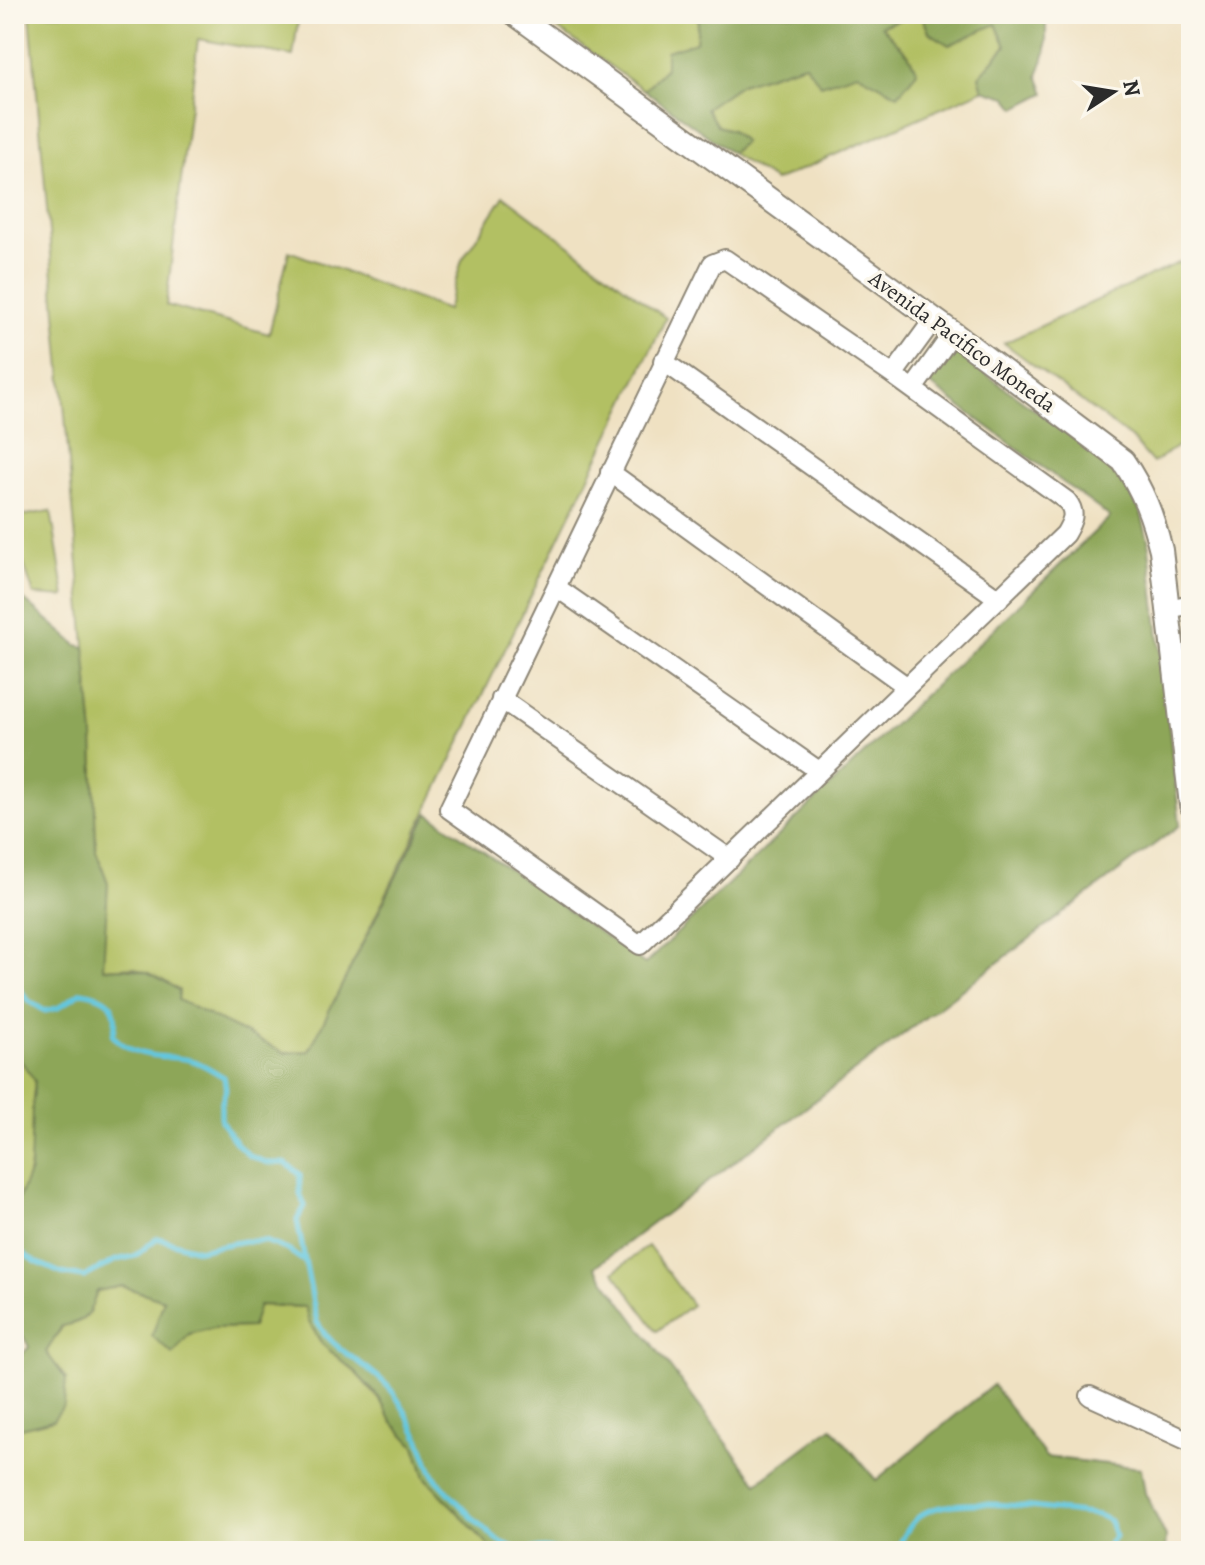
<svg xmlns="http://www.w3.org/2000/svg" width="1205" height="1565" font-family="Alegreya,serif">
  <rect width="100%" height="100%" fill="#fbf7ec"/>
  <filter id="ink" filterUnits="userSpaceOnUse"><feTurbulence type="fractalNoise" baseFrequency=".0125" numOctaves="2"/><feDisplacementMap in="SourceGraphic" scale="16" xChannelSelector="R" yChannelSelector="G"/><feConvolveMatrix kernelMatrix="1 2 1 2 8 2 1 2 1" color-interpolation-filters="sRGB"/></filter>
  <filter id="wash" filterUnits="userSpaceOnUse"><feTurbulence type="fractalNoise" baseFrequency=".006" numOctaves="4" result="noise"/><feDisplacementMap in="SourceGraphic" scale="32" xChannelSelector="R" yChannelSelector="G"/><feGaussianBlur stdDeviation="1.8" result="paint"/><feColorMatrix in="noise" values="0 0 0 0 0 0 0 0 0 0 0 0 0 0 0 0 0 1.4 0 .05"/><feComposite in="paint" operator="in"/></filter>
  <g filter="url(#wash)">
    <rect width="100%" height="100%" fill="#efe1c2"/>
    <path fill="#b2c063" stroke="#6e7647" stroke-width="2" d="M30 14H299L293 56 198 39 166 305 269 334 289 251 447 310 462 260 504 196 666 318 310 1051 285 1053 178 1000 179 990 134 967 102 969 108 883 96 851 93 737Z
      M537 14H699L696 42 644 90Z
      M917 14H921L929 32 996 24 1006 46 979 76 983 90 775 181 731 153 744 142 731 130 717 126 706 108 741 84 805 63 908 54 881 26Z
      M1191 257V441H1185L1153 463 1132 439 1004 343Z
      M51 511 65 597 34 595 18 547 14 548V517Z
      M14 1051 35 1080C29 1123 39 1172 14 1209Z
      M648 1246 692 1305 657 1331 614 1272Z
      M122 1286 165 1300 189 1334 213 1328 252 1327 258 1305 306 1307 309 1322 322 1344 354 1371 380 1400 393 1423 415 1446 425 1477 489 1546 487 1551H14V1425L17 1429 66 1379 46 1352 63 1326C89 1322 89 1314 97 1291Z"/>
    <path fill="#8da659" stroke="#5c6842" stroke-width="2" d="M699 14H917L881 26 908 54 917 72 898 95 857 73 821 85 805 64 741 84 706 108 717 126 731 130 744 142 731 153 644 90 666 68V51L696 42Z
      M921 14H1046V52L1038 76 1045 93 1016 108 1007 97 983 90 979 76 1006 46 996 24 949 45 929 32Z
      M957 353 1093 452 1128 488 1141 513 1148 540 1180 825 595 1267 757 1483 832 1427 876 1480 993 1385 1046 1457 1141 1468 1145 1493 1166 1537 1165 1551H487L489 1546 425 1477 415 1446 393 1423 378 1396 354 1371 322 1344 309 1322 305 1307 259 1305 252 1327 213 1328 189 1334 173 1354 152 1336 164 1300 122 1286 97 1291C89 1314 89 1321 62 1326L46 1352 66 1379 64 1405 53 1420 16 1429 14 1425V1362L29 1347 14 1319V1209L30 1171 32 1107 35 1081 14 1051V569H17L22 598 77 645 85 647 93 737 96 851 108 883 103 969C138 966 150 970 179 991L178 1000 285 1053 309 1051 428 813 645 964 1110 517 927 382 951 356Z"/>
    <g fill="none" stroke-linecap="round" stroke-linejoin="round">
      <path stroke="#62c7e0" stroke-width="5" d="M14 982 29 1001 45 1011 58 1008 81 992C109 996 121 1007 113 1036 139 1061 158 1054 190 1060 201 1062 213 1071 224 1077L226 1089 221 1104V1121L237 1144 250 1156 268 1163H285L300 1174V1194L305 1206 297 1220 317 1322C334 1353 369 1363 391 1390 399 1400 411 1422 417 1434 425 1449 427 1466 437 1480 456 1499 492 1545 519 1549 532 1551 543 1545 556 1551
        M14 1248 36 1262 61 1273 84 1277 116 1260 135 1256 157 1238 198 1250 244 1241H265L288 1250 305 1262
        M896 1551C902 1539 910 1523 921 1515 953 1492 1057 1511 1098 1515L1110 1521 1115 1536 1105 1549 1097 1551
        M1061 1551H1068"/>
    </g>
  </g>
  <g filter="url(#ink)">
    <g fill="none" stroke-linecap="round" stroke-linejoin="round">
      <g stroke="#8d8676" stroke-width="22">
        <path id="minor" d="M725 259 893 375 1067 501C1077 513 1072 522 1065 534L640 945 449 809 712 264Z
          M663 361 999 599
          M893 375 934 319
          M913 389 953 333
          M610 472 906 686
          M556 587 819 771
          M1169 609 1191 604
          M501 699 730 859
          M1090 1396 1191 1442"/>
      </g>
      <g stroke="#8d8676" stroke-width="26">
        <path id="tertiary" d="M515 14 953 333 1123 461C1143 490 1153 517 1161 550L1191 805"/>
      </g>
      <use href="#minor" stroke="#fff" stroke-width="18"/>
      <use href="#tertiary" stroke="#fff" stroke-width="22"/>
    </g>
  </g>
  <g text-anchor="middle" stroke-width="7" stroke-linejoin="round" paint-order="stroke">
    <g font-size="22" fill="#2b2b2b" stroke="#fbf7ec">
      <text transform="translate(963 341) rotate(36)" y="8">Avenida Pacifico Moneda</text>
    </g>
  </g>
  <rect width="1205" height="1565" fill="none" stroke="#fbf7ec" stroke-width="48"/>
  <g transform="translate(1113 92) rotate(78)" stroke="#fbf7ec" stroke-width="6" paint-order="stroke">
  <path d="M0-6L14 30L0 20L-14 30Z" fill="#2b2b2b"/>
  <text y="-12" font-size="22" font-weight="bold" text-anchor="middle" fill="#2b2b2b">N</text>
  </g>
</svg>
